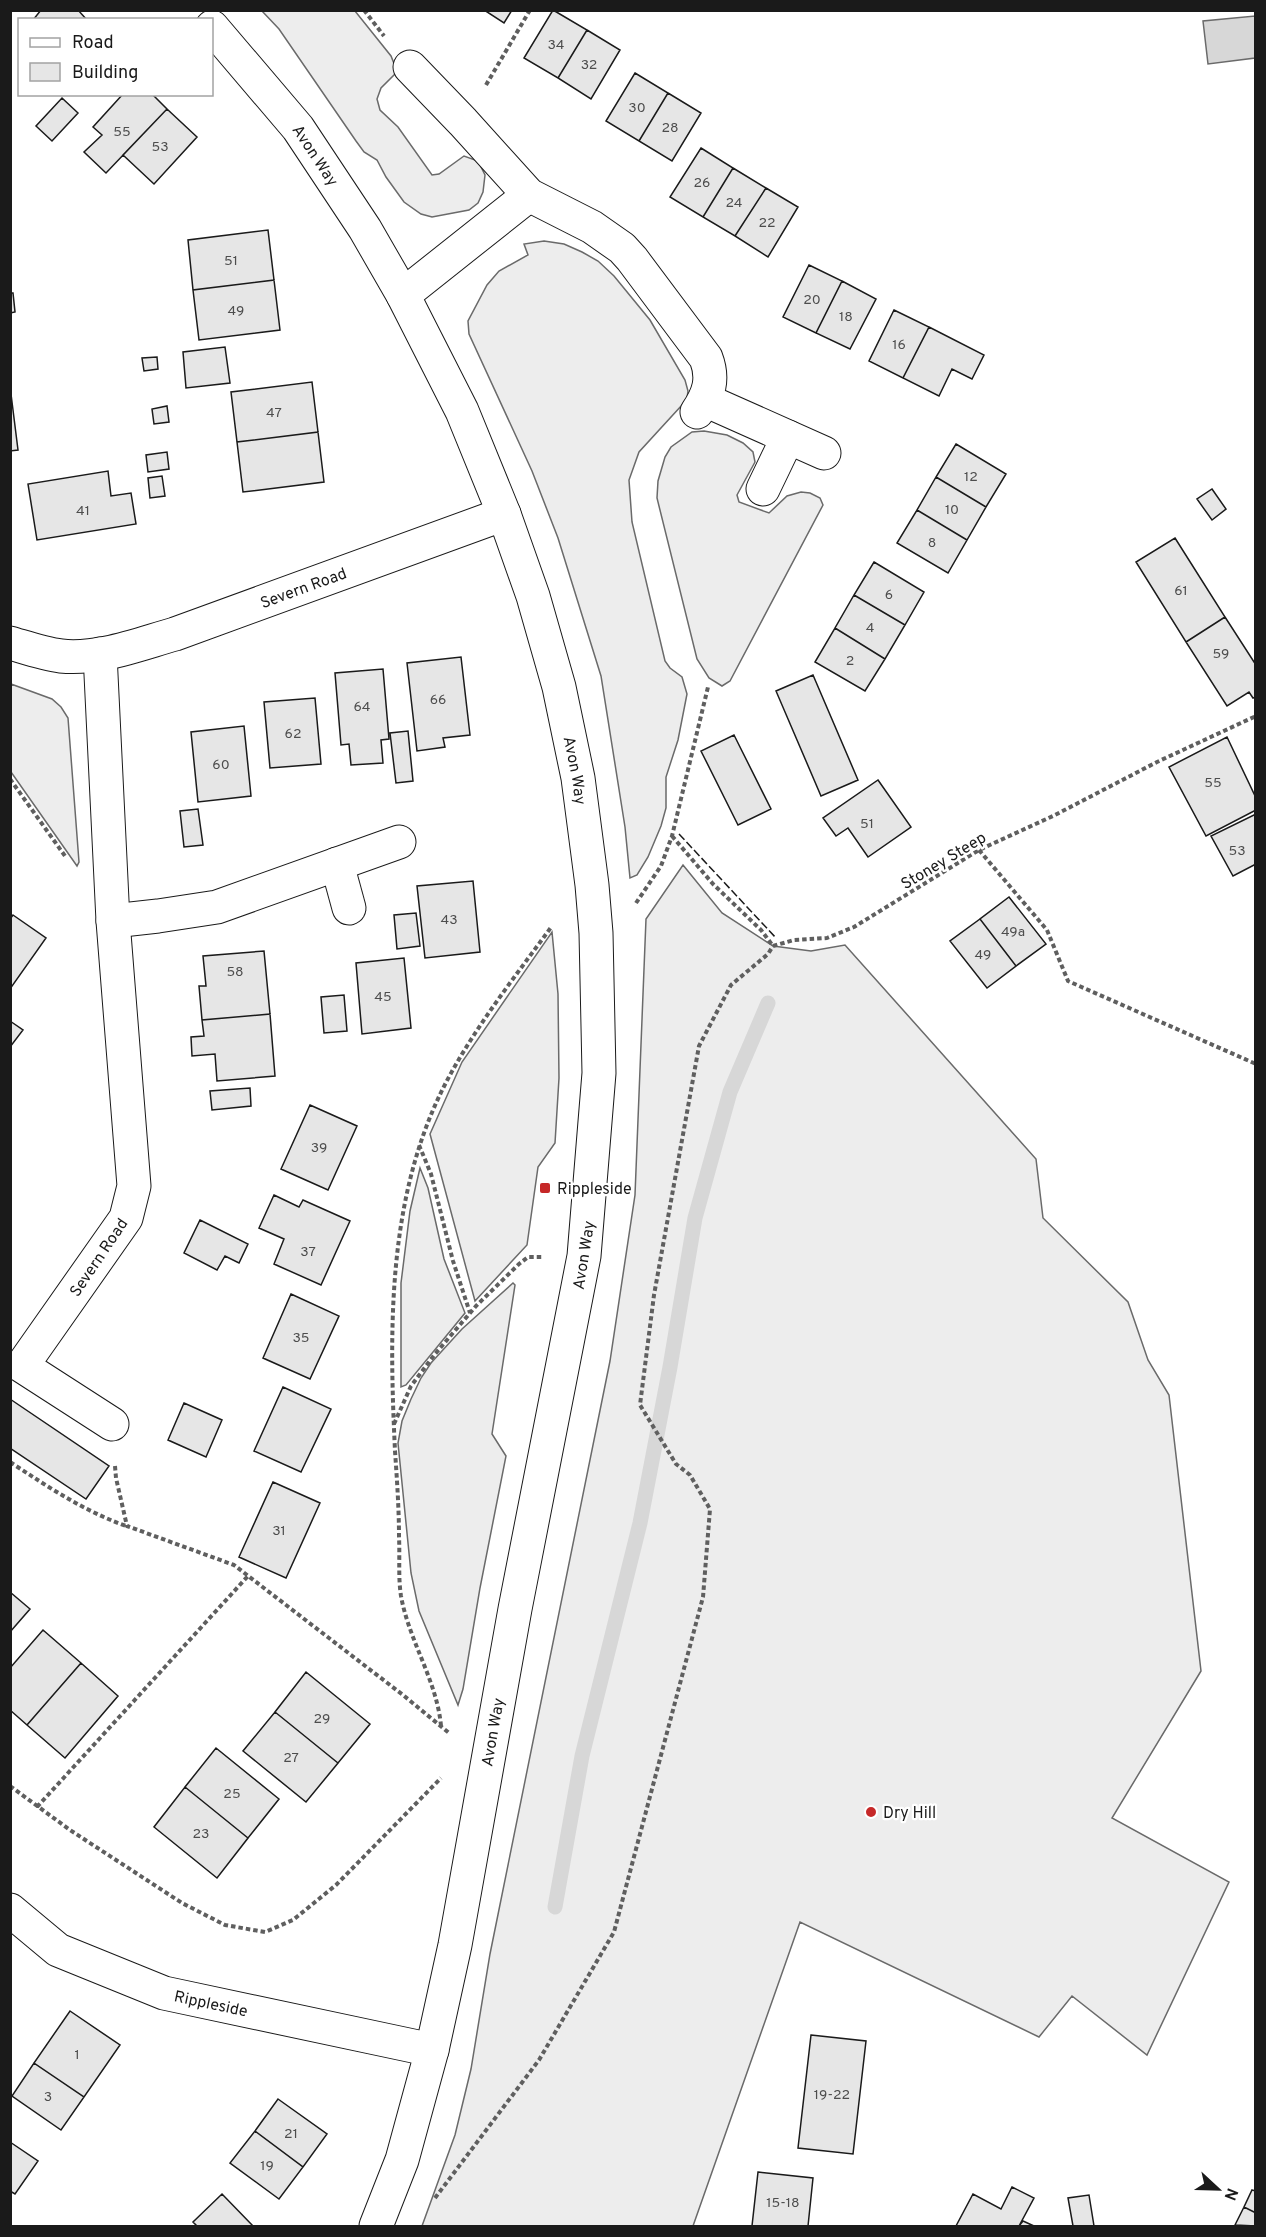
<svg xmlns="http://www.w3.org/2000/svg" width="1266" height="2237" font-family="Overpass,sans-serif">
  <rect width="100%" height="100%" fill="#fff"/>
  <path fill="#ededed" stroke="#6a6a6a" stroke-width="1.5" d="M262 11H355L391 56 395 66 396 73 381 88 377 99 380 110 398 127 432 175 439 174 464 156 478 161 485 175 483 192 478 203 469 210 432 217 421 214 404 202 386 177 377 160 364 152 356 141 279 29Z
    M544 241 564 244 582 252 598 261 614 276 650 320 685 380 688 391 687 398 682 405 639 452 629 480 632 522 665 661 670 668 682 677 687 694 678 740 666 777V808L661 826 648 857 637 875 630 878 625 827 601 676 558 538 532 471 469 334 468 321 487 285 499 271 528 255 524 244Z
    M704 431 727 435 743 443 753 452 755 462 737 495 739 502 769 513 787 496 801 492 810 493 820 498 823 505 730 681 722 686 709 678 697 659 657 498 658 481 665 457 671 447 692 432Z
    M11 684 52 699 61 707 68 718 79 862 77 866 11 772Z
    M683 865 722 913 773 946 811 951 845 945 1036 1159 1043 1218 1128 1302 1148 1360 1169 1395 1201 1671 1112 1818 1229 1882 1147 2055 1072 1996 1039 2037 800 1922 693 2226H422L455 2135 471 2069 490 1954 610 1361 635 1195 646 919Z
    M552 932 558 994 559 1078 555 1143 538 1167 527 1245 475 1301 430 1134 462 1062Z
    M420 1168 428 1188 444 1259 465 1313 406 1385 401 1387V1283L410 1211Z
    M513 1283 515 1285 492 1434 506 1456 480 1588 463 1689 458 1705 419 1611 411 1573 398 1443 402 1421 411 1399 421 1378 431 1363 462 1329Z"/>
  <path fill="#d7d7d7" stroke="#6a6a6a" stroke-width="1.5" d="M1255 16V58L1208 64 1203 21Z"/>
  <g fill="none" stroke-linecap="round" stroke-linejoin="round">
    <path stroke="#d7d7d7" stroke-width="15" d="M555 1907 582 1756 640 1523 670 1367 695 1218 730 1092 768 1003"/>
  </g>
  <path fill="#e6e6e6" stroke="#1a1a1a" stroke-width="1.5" d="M41 10H78L87 20H33Z
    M484 10H512L504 23Z
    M553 10 587 30 558 78 524 58Z
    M587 30 620 50 591 99 558 78Z
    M635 73 668 93 639 141 606 121Z
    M668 93 701 113 672 161 639 141Z
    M123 94H152L167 109 106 173 84 152 102 135 93 127Z
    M62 98 78 113 52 141 36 126Z
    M167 109 197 137 154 184 123 155Z
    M701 148 733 168 703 217 670 197Z
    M733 168 766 188 735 236 703 217Z
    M766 188 798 207 768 257 735 236Z
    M268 230 274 280 193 290 188 240Z
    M809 265 842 281 816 333 783 317Z
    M274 280 280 330 199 340 193 290Z
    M842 281 876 299 850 349 816 333Z
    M10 293H13L15 312 10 313Z
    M894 310 929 327 903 378 869 361Z
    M929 327 984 355 972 379 952 369 939 396 903 378Z
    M225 347 230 383 186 388 183 352Z
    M157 357 158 369 144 371 142 358Z
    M312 382 318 432 237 442 231 392Z
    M10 386 18 450 10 451Z
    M167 406 169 422 154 424 152 409Z
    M318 432 324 482 243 492 237 442Z
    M956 444 1006 474 986 507 936 477Z
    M167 452 169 469 148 472 146 455Z
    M108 471 111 496 131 493 136 524 37 540 28 484Z
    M162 476 165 496 150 498 148 478Z
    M936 477 986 507 967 540 917 510Z
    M1212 489 1226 509 1212 520 1197 499Z
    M917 510 967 540 948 573 897 543Z
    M1175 538 1225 617 1186 642 1136 562Z
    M874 562 924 592 905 625 854 595Z
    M854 595 905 625 885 659 835 628Z
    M1225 617 1256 665V697L1253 698 1249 692 1227 706 1186 642Z
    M835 628 885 659 865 691 815 662Z
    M461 657 470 735 443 738 445 747 417 751 407 663Z
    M383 669 389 739 381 740 383 763 351 765 349 744 341 745 335 673Z
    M813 675 858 780 821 796 776 691Z
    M315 698 321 764 270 768 264 702Z
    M244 726 251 796 198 802 191 732Z
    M408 731 413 781 396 783 390 733Z
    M734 735 771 809 738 825 701 751Z
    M1227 737 1256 798V810L1206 836 1169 767Z
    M878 780 911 827 868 857 848 828 836 836 823 818Z
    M198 809 203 845 184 847 180 811Z
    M1256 814V864L1233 876 1211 836Z
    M473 881 480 952 425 958 417 886Z
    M1009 897 1046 944 1016 966 980 919Z
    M416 913 420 946 397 949 394 915Z
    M13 915 46 938 10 989V919Z
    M980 919 1016 966 987 988 950 941Z
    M264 951 270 1014 202 1020 199 986H206L203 956Z
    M404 958 411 1028 362 1034 356 963Z
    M344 995 347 1031 324 1033 321 997Z
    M270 1014 275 1076 217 1081 215 1054 192 1056 191 1037 204 1036 202 1020Z
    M10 1021 23 1030 10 1047Z
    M250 1088 251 1106 212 1110 210 1091Z
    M310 1105 357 1126 328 1190 281 1169Z
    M274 1195 299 1207 303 1200 350 1221 321 1285 274 1264 284 1239 259 1228Z
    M200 1220 248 1244 239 1263 225 1256 217 1270 184 1253Z
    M291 1294 339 1316 310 1379 263 1358Z
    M283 1387 331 1409 301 1472 254 1451Z
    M10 1399 109 1466 86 1499 10 1448Z
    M184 1403 222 1420 206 1457 168 1440Z
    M273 1482 320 1503 286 1578 239 1557Z
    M10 1592 30 1609 10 1632Z
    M43 1630 81 1663 27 1725 10 1710V1668Z
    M81 1663 118 1696 65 1758 27 1725Z
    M306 1672 370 1724 338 1763 275 1712Z
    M275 1712 338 1763 306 1802 243 1751Z
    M216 1748 279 1799 248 1838 185 1787Z
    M185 1787 248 1838 217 1878 154 1827Z
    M70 2011 120 2045 84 2097 34 2063Z
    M811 2035 866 2041 853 2154 798 2148Z
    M34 2063 84 2097 61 2130 12 2096Z
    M278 2099 327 2134 303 2167 255 2131Z
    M255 2131 303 2167 279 2199 230 2163Z
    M10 2142 38 2161 15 2194 10 2191Z
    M758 2172 813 2178 808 2226H752Z
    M1012 2187 1034 2198 1019 2226H956L973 2194 1001 2209Z
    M1252 2190 1256 2191V2213L1244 2207Z
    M222 2194 253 2226H197L193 2222Z
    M1089 2195 1094 2226H1073L1068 2198Z
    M1244 2207 1256 2213V2226L1235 2225Z
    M1023 2221 1034 2226H1019Z"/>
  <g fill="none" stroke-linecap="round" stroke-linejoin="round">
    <g stroke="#1a1a1a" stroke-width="35">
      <g id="minor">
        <path id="s1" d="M212 27 298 128 365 229 403 295 462 411 504 514 533 596 559 687 578 778 592 885 596 933 599 1073 584 1256 515 1609 455 1945 432 2050 402 2160 376 2226"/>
        <path d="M410 67 463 122 529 195 592 227 622 248 632 259 706 358C714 379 709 394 697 412"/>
        <path d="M403 295 529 195"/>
        <path d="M705 400 824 453"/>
        <path d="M763 489 788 437"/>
        <path id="s2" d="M10 643C27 648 44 654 61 656 99 660 139 644 175 634L504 514"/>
        <path d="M100 654 113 921 134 1186 126 1218 22 1366 112 1424"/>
        <path d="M337 864 349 908"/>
        <path d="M113 921 158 916 217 907 399 842"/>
        <path id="s3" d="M10 1910 58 1950 164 1993 432 2050"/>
      </g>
    </g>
    <path stroke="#5f5f5f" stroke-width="4" stroke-dasharray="4.5 3" stroke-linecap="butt" d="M364 10 384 36
      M486 85 530 10
      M10 779 65 856
      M672 836 713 884 761 930 773 946
      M979 850 1047 930 1068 981 1256 1064
      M636 903 661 866 672 836 708 687
      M773 946 794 940 827 938 854 927 979 850 1055 815 1157 762 1256 716
      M419 1145 431 1174 453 1261 470 1313
      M394 1424 411 1386 435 1354 476 1306 519 1264 528 1257H542
      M10 1462C50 1488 82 1510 126 1526
      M115 1466 116 1478 127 1526 234 1565 403 1695 449 1733
      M441 1726C437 1681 409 1641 401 1596 398 1577 400 1556 399 1537 399 1509 397 1480 395 1451 389 1325 387 1190 450 1075 479 1022 517 974 552 926
      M10 1786 70 1830 182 1903 225 1925 265 1932 293 1920 336 1885 441 1778
      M37 1807 248 1576
      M435 2198 539 2060 614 1932 703 1597 710 1509 690 1475 676 1464 640 1405 654 1295 699 1046 731 985 768 954 773 946"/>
    <use href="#minor" stroke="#fff" stroke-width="33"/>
    <path stroke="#1a1a1a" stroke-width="1.5" stroke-dasharray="8 3" stroke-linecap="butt" d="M679 834 776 938"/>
  </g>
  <g fill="#c62828" stroke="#fff" stroke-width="2">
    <rect x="539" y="1182" width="12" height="12" rx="3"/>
    <circle cx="871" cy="1812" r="6"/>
  </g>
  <g text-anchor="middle" stroke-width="4.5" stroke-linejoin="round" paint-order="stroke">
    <g font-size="14" fill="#4d4d4d">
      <text x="556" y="49">34</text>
      <text x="589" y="69">32</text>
      <text x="637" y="112">30</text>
      <text x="670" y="132">28</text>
      <text x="122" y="136">55</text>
      <text x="160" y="151">53</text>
      <text x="702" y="187">26</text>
      <text x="734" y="207">24</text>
      <text x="767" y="227">22</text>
      <text x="231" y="265">51</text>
      <text x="812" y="304">20</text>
      <text x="236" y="315">49</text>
      <text x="846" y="321">18</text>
      <text x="899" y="349">16</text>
      <text x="274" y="417">47</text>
      <text x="971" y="481">12</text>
      <text x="952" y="514">10</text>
      <text x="83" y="515">41</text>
      <text x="932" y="547">8</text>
      <text x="1181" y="595">61</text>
      <text x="889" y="599">6</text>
      <text x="870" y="632">4</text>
      <text x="1221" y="658">59</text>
      <text x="850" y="665">2</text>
      <text x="438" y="704">66</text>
      <text x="362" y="711">64</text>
      <text x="293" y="738">62</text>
      <text x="221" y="769">60</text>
      <text x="1213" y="787">55</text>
      <text x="867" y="828">51</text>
      <text x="1237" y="855">53</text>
      <text x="449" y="924">43</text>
      <text x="1013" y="936">49a</text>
      <text x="983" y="959">49</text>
      <text x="235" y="976">58</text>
      <text x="383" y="1001">45</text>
      <text x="319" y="1152">39</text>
      <text x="308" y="1256">37</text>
      <text x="301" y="1342">35</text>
      <text x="279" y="1535">31</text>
      <text x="322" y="1723">29</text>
      <text x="291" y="1762">27</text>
      <text x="232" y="1798">25</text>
      <text x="201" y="1838">23</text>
      <text x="77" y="2059">1</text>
      <text x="832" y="2099">19-22</text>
      <text x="48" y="2101">3</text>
      <text x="291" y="2138">21</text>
      <text x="267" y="2170">19</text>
      <text x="783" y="2207">15-18</text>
    </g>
    <g font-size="16" fill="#1a1a1a" stroke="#fff">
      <text dy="6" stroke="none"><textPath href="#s1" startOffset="165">Avon Way</textPath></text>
      <text dy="6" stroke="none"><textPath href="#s2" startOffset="306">Severn Road</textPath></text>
      <text dy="6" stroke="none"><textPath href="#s1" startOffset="838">Avon Way</textPath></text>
      <text transform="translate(943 860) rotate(-31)" y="6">Stoney Steep</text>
      <text transform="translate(583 1255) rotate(-81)" y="6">Avon Way</text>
      <text transform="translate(98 1257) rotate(-56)" y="6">Severn Road</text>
      <text transform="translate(492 1732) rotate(-80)" y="6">Avon Way</text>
      <text dy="6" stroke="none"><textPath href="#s3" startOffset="225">Rippleside</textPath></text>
    </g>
    <g font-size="16" fill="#1a1a1a" stroke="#fff" text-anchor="start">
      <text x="557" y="1194">Rippleside</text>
      <text x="883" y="1818">Dry Hill</text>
    </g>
  </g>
  <rect width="1266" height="2237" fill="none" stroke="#1a1a1a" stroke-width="24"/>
  <rect x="18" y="18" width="195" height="78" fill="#ffffff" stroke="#a3a3a3" stroke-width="1.5"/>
  <rect x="30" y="38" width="30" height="9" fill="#ffffff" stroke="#a3a3a3" stroke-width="1.5"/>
  <text x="72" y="48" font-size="18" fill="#1a1a1a">Road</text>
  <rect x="30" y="63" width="30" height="18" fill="#e6e6e6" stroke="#a3a3a3" stroke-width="1.5"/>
  <text x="72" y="78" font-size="18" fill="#1a1a1a">Building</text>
  <g transform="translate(1218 2189) rotate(112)" stroke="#ffffff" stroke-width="4.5" paint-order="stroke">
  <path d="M0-4.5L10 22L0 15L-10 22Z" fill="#1a1a1a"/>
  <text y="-9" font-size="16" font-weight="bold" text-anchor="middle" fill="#1a1a1a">N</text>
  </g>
</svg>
